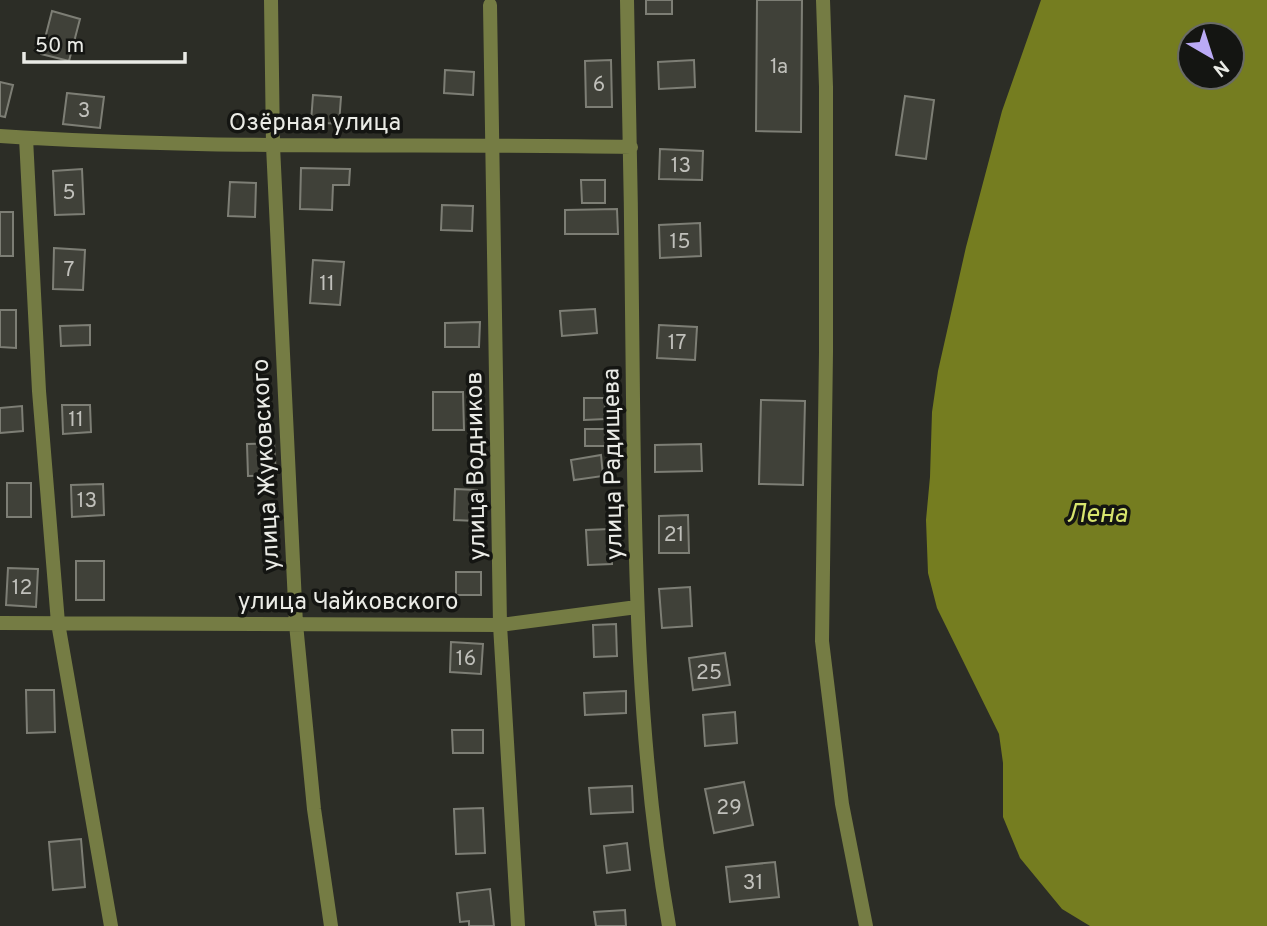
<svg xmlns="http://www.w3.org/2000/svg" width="1267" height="926" font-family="Overpass,sans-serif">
  <rect width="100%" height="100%" fill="#2c2d26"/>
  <path fill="#757d20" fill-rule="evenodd" d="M1041 0H1267V926H1090L1062 909 1020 858 1003 817V763L999 734 937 608 928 573 926 520 930 477 932 412 938 371 966 247 1002 111ZM1190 35H1232V77H1190Z"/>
  <path fill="#404139" stroke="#7d7e75" stroke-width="2" d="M646 0H672V14H646Z
    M757 0H802L801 132 756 131Z
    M52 11 80 19 69 61 41 54Z
    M611 60 612 107H586L585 61Z
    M694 60 695 87 659 89 658 62Z
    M445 70 474 72 473 95 444 93Z
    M0 82 13 85 5 117 0 116Z
    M67 93 104 97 100 128 63 124Z
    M313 95 341 97 339 124 311 122Z
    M905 96 934 100 926 159 896 155Z
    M660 149 703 151 702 180 659 179Z
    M301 168 350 169 349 185H333L332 210 300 209Z
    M82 169 84 214 55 215 53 171Z
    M581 180H605V203H582Z
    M230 182 256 183 255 217 228 216Z
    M442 205 473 206 472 231 441 230Z
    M617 209 618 234H565V210Z
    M0 212H13V256H0Z
    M700 223 701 256 660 258 659 225Z
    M54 248 85 250 83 290 53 289Z
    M313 260 344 262 340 305 310 303Z
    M595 309 597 333 562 336 560 311Z
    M0 310H16V348L0 347Z
    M480 322 479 347H445V323Z
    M90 325V345L61 346 60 326Z
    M659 325 697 327 695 360 657 358Z
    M433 392H463L464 430H433Z
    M584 398H605L606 419 584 420Z
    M761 400 805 401 803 485 759 484Z
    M62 405H90L91 432 63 434Z
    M22 406 23 431 0 433V408Z
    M585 429H614V446H585Z
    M274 443 276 475 248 476 247 444Z
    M701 444 702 471 655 472V445Z
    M601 455 603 476 574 480 571 460Z
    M7 483H31V517H7Z
    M103 484 104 515 72 517 71 485Z
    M455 489 477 490 476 521 454 520Z
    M688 515 689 553H659V516Z
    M610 529 612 564 588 565 586 530Z
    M76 561H104V600H76Z
    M8 568 38 569 36 607 6 605Z
    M456 572H481V595H456Z
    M690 587 692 626 662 628 659 589Z
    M616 624 617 656 594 657 593 625Z
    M451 642 483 644 481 674 450 672Z
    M725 653 730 685 693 690 689 658Z
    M26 690H54L55 732 27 733Z
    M626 691V713L585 715 584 693Z
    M735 712 737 743 705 746 703 715Z
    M452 730H483V753H453Z
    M744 782 753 825 714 833 705 789Z
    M632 786 633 812 591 814 589 788Z
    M483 808 485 853 456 854 454 809Z
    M81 839 85 887 53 890 49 842Z
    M627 843 630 870 607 873 604 846Z
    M775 862 779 897 730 902 726 867Z
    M490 889 494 926H469V921L460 922 457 893Z
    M625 910 626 926H596L594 912Z"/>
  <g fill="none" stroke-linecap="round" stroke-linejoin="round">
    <path stroke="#757c44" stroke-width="14" d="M271 0 273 146 296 624 314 809 331 926
      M627 0C630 133 632 265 633 398 635 574 638 752 669 926
      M823 0 826 87V352L822 641 842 804 866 926
      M490 5 500 625 518 926
      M0 136C210 150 421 143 631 147
      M26 138 39 391 58 623 111 926
      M0 623 500 625 637 607"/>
  </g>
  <g text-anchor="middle" stroke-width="7" stroke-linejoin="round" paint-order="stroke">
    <g font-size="21" fill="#c0c0bb">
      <text x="779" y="73">1а</text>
      <text x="599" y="91">6</text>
      <text x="84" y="117">3</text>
      <text x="681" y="172">13</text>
      <text x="69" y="199">5</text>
      <text x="680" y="248">15</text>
      <text x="69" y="276">7</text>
      <text x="327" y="290">11</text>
      <text x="677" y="349">17</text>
      <text x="76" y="426">11</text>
      <text x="87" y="507">13</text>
      <text x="674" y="541">21</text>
      <text x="22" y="594">12</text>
      <text x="466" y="665">16</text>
      <text x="709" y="679">25</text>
      <text x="729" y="814">29</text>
      <text x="753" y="889">31</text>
    </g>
    <g font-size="24" fill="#eaebe6" stroke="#141512">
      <text x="315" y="130">Озёрная улица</text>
      <text transform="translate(612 464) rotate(-91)" y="8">улица Радищева</text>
      <text transform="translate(265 465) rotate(-93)" y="8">улица Жуковского</text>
      <text transform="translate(475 466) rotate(-91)" y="8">улица Водников</text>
      <text x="348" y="609">улица Чайковского</text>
    </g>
    <g font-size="26" font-style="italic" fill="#d7e46d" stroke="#141512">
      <text x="1097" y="522">Лена</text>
    </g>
  </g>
  <g transform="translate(1211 56) rotate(141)"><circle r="33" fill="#141512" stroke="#6a6b67" stroke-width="2"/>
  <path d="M0-5L12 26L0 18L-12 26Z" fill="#bbaaf6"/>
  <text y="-10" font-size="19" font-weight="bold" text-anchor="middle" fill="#eaebe6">N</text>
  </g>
  <path d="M24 52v10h161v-10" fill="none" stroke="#eaebe6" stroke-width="3.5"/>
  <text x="35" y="52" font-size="21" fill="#eaebe6" stroke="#141512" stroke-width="5" paint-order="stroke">50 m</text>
</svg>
